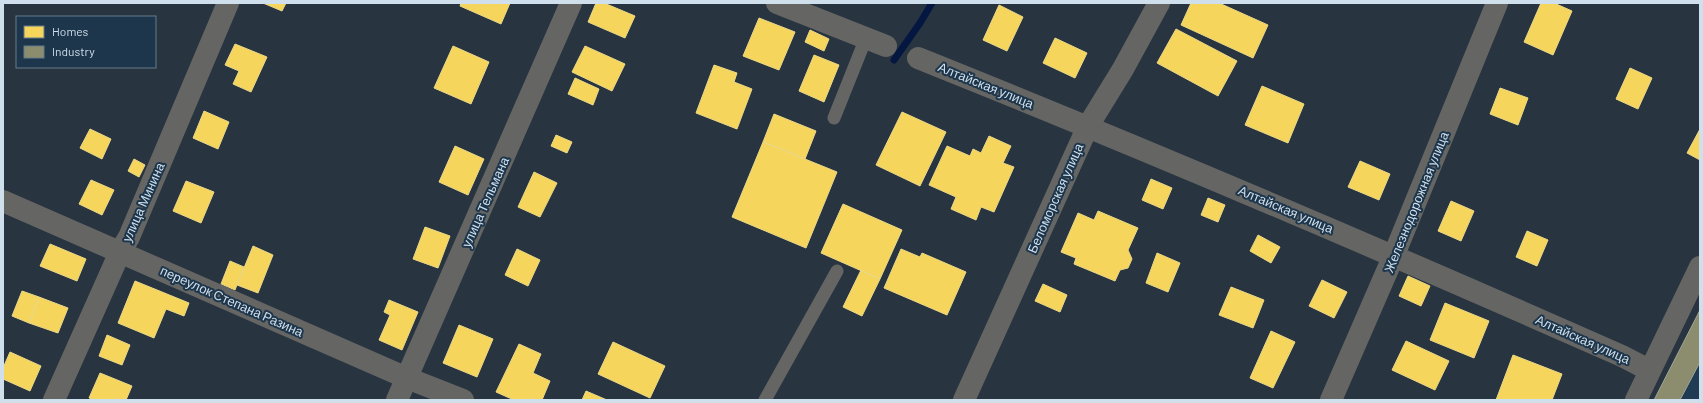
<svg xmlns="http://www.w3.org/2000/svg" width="1703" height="403" font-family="Barlow,sans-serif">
  <rect width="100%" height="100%" fill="#283540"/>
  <path fill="#1f3c54" d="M1700 310V400H1654Z"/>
  <path fill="#f6d55c" stroke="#ebd887" d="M263 3H286L282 11Z
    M461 3H510L501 24 460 6Z
    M596 3H604L635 16 625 38 588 22Z
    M1191 3H1219L1268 25 1253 58 1181 25Z
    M1541 3H1554L1572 11 1553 55 1524 42Z
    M999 5 1023 17 1007 51 983 40Z
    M759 18 795 32 779 70 743 56Z
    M1176 29 1237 61 1218 96 1157 63Z
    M810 30 829 39 824 51 805 42Z
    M1055 38 1087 53 1075 78 1043 63Z
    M235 44 267 57 251 92 233 84 239 71 225 65Z
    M453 46 489 62 471 104 434 88Z
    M585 46 625 64 612 91 572 72Z
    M814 55 839 65 824 102 799 91Z
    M714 65 737 73 734 82 752 89 737 129 696 113Z
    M1630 68 1652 78 1638 109 1616 99Z
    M575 78 599 89 593 105 568 94Z
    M1262 86 1304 104 1288 143 1245 125Z
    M1500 88 1528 98 1518 125 1490 114Z
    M204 111 229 122 218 149 193 138Z
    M902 112 946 132 920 186 876 165Z
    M774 114 816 131 805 159 763 142Z
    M90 129 111 139 102 159 80 148Z
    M1700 129V160L1687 153Z
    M556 135 572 142 567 153 551 146Z
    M989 136 1011 146 1003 163 1014 167 994 212 981 207 976 220 951 209 956 197 929 185 947 146 970 156 973 149 981 153Z
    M763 142 837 172 806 248 732 217Z
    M455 146 484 159 468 195 439 182Z
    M134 159 145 165 139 177 128 171Z
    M1360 161 1390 174 1379 200 1348 187Z
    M534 172 557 183 540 217 518 207Z
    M1151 179 1172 188 1163 209 1142 200Z
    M91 180 114 190 102 215 79 204Z
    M186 181 214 192 201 223 173 211Z
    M1208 198 1225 205 1218 222 1201 215Z
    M1451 201 1474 211 1461 241 1438 231Z
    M843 204 902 230 880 279 821 253Z
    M1098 211 1138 228 1128 250 1132 259 1128 268 1120 270 1115 281 1074 264 1076 258 1061 252 1078 213 1094 220Z
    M425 227 450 236 438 268 413 259Z
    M1527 231 1548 240 1537 266 1516 257Z
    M1258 235 1280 247 1271 263 1250 251Z
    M50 244 86 259 77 281 40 266Z
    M253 246 273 255 258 293 237 285Z
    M517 249 540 260 528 286 505 275Z
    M901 249 920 257 922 253 966 272 947 315 884 288Z
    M1157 253 1180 263 1168 292 1146 283Z
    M230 261 244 267 235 290 221 284Z
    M861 270 880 279 862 316 843 307Z
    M1408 276 1430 286 1421 306 1399 296Z
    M1322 280 1347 292 1334 318 1309 306Z
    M135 281 189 303 184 316 166 309 154 338 118 323Z
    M1043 284 1067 295 1060 312 1035 301Z
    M1231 287 1264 300 1253 328 1219 315Z
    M22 291 39 297 29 323 12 316Z
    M39 297 68 308 58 333 29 323Z
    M389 300 418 312 402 350 379 340 390 315 384 312Z
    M1445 303 1489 321 1474 358 1430 340Z
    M459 325 493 339 477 377 443 363Z
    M1271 331 1295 342 1273 388 1250 378Z
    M107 335 130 345 122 365 99 356Z
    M1406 341 1449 361 1435 390 1392 370Z
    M613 342 665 366 650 398 598 374Z
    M519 344 541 354 533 373 550 381 542 400H514L496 392Z
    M10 352 41 366 30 391 3 379V368Z
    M1513 355 1562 374 1552 400H1496Z
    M100 373 132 386 126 400H95L89 398Z
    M586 391 607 400H582Z"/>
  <path fill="#8c8c6e" stroke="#a0a594" d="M1700 310V362L1680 400H1654Z"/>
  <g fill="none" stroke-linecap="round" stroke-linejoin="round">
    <path stroke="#041741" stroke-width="7" d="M894 60 920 23 932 3"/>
    <path stroke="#656563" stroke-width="13" d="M834 118 866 38
      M765 400 837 271"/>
    <path stroke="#656563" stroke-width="22" d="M777 3 886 46
      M918 58C1155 153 1389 253 1622 356L1649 370
      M3 201 407 378 463 400
      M54 400 120 252 129 237 228 3
      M397 400 571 3
      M964 400 1088 126 1123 69 1159 3
      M1331 400 1394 255 1497 3
      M1636 400 1700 267"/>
  </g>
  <g text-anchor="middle" stroke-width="4" stroke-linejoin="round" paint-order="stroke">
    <g font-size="13" fill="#d0dfec" stroke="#1d364b">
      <text transform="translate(986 85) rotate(22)" y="5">Алтайская улица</text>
      <text transform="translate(1055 198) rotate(-66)" y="5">Беломорская улица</text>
      <text transform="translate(143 202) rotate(-66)" y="5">улица Минина</text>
      <text transform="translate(485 202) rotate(-66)" y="5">улица Тельмана</text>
      <text transform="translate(1416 202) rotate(-68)" y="5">Железнодорожная улица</text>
      <text transform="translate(1286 209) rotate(23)" y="5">Алтайская улица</text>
      <text transform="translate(232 301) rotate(24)" y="5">переулок Степана Разина</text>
      <text transform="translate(1583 339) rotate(24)" y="5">Алтайская улица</text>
    </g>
  </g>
  <rect width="1703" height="403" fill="none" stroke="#d0dfec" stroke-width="8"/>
  <rect x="16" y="16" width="140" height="52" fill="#1d364b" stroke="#657a8b"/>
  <rect x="24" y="26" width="20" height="12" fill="#f6d55c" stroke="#657a8b"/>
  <text x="52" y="36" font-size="12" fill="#d0dfec">Homes</text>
  <rect x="24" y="46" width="20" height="12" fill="#8c8c6e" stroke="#657a8b"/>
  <text x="52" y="56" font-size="12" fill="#d0dfec">Industry</text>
</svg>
